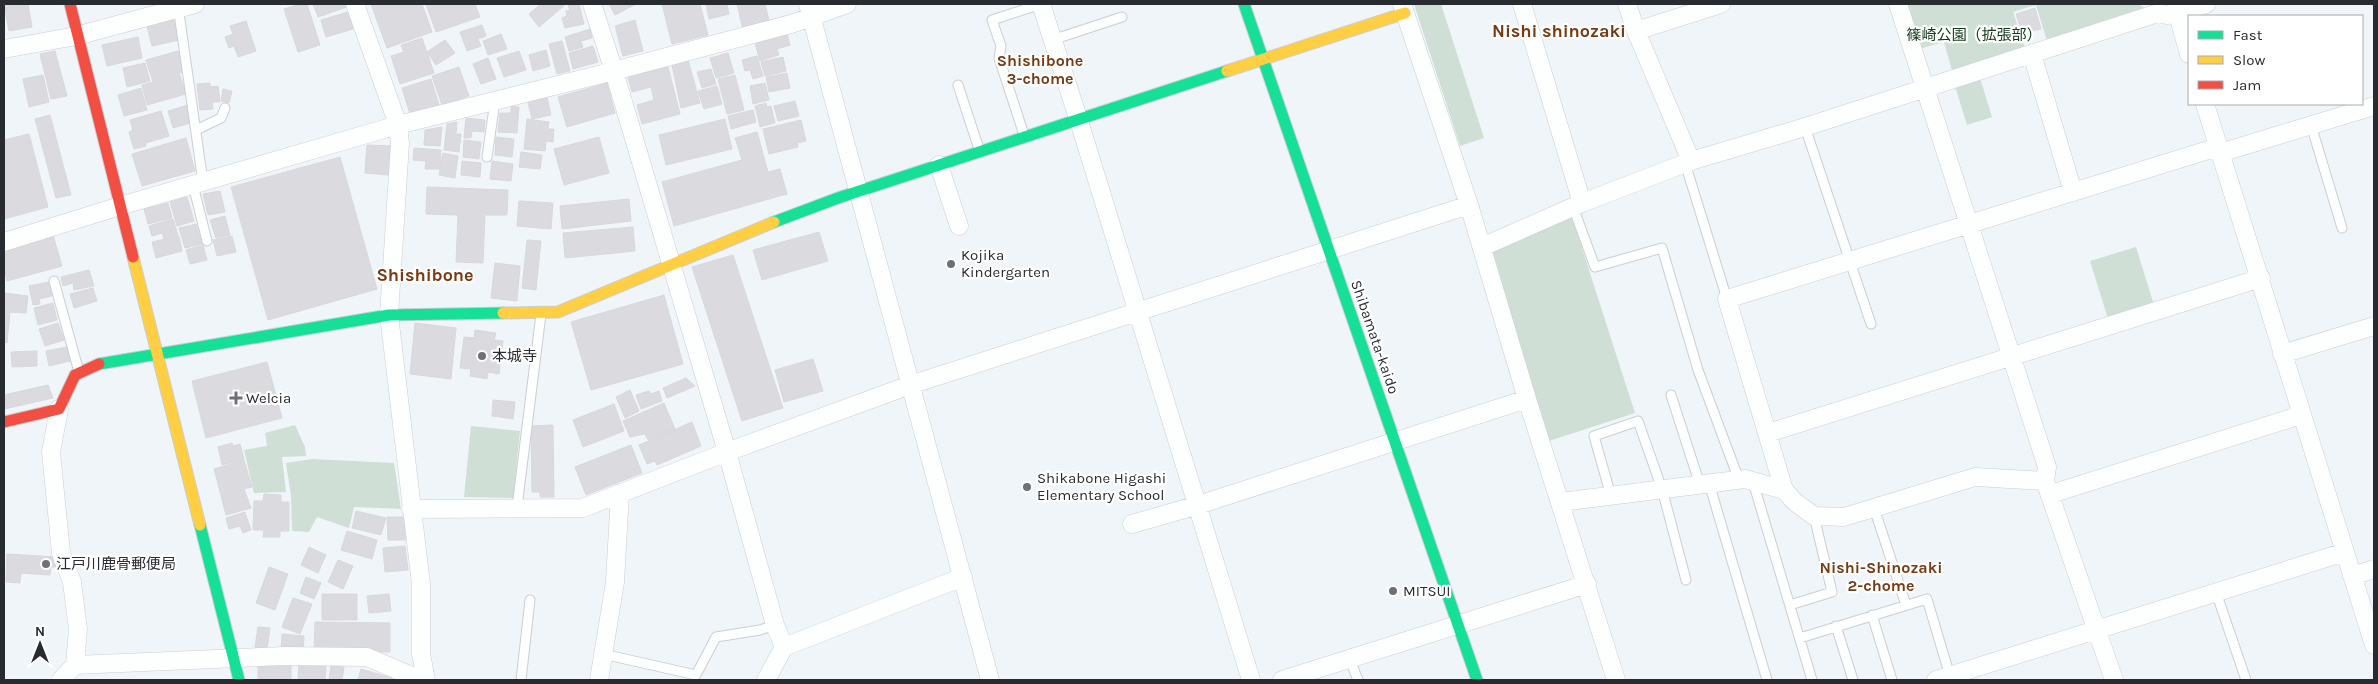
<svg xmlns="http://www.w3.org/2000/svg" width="2378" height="684" font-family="Karla,'Noto Sans JP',sans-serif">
  <rect width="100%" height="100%" fill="#f0f5fa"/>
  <path fill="#cfdfd5" d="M1414 4H1441L1484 138 1460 146Z
    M1905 4H2139L2149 12 2048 44 2036 5 2013 12 2026 51 1953 74 1944 42 1919 49Z
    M1980 78 1992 117 1967 125 1955 86Z
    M1571 214 1635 413 1549 441 1486 246Z
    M2136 247 2155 308 2109 322 2090 261Z
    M295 425 305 447 306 456 282 457 286 492 254 493 244 450 267 446 265 433Z
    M471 426 520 431 513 498 464 497Z
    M312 459 394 463 401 509 354 507 349 528 317 517 309 532 292 531 291 496 286 463Z"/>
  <path fill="#dbdade" stroke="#d8d8dc" d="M4 4H28L32 27 9 31Z
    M301 4H307L320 45 298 52 284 9Z
    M313 4H346L347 7 318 17Z
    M371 4H422L432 32 387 48Z
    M426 4H475L480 17 436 32Z
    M541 4H566L539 27 529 14Z
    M579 4 584 24 565 28 562 18 567 16 566 11 570 10 568 5Z
    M609 4H636L615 15Z
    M662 4H700L708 35 672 44Z
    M706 4H727L729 14 709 19Z
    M737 4H765L770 24 743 30Z
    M2035 8 2041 29 2022 33 2016 14Z
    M348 12 353 29 326 37 321 20Z
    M173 19 179 40 152 46 147 26Z
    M635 20 643 51 623 56 615 26Z
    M246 21 256 51 238 57 234 46 229 48 225 37 233 34 230 26Z
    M482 25 486 36 478 39 481 46 467 51 460 32Z
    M590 29 592 38 581 41 583 47 569 51 565 37Z
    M501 34 507 49 488 55 483 41Z
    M787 34 790 45 777 49 779 55 760 61 755 43Z
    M138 37 142 58 107 66 102 45Z
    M422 38 434 73 400 84 391 56 404 52 401 45Z
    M445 40 455 53 436 65 427 52Z
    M562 41 570 71 557 74 549 44Z
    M593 46 598 62 573 69 569 53Z
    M546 50 550 66 533 71 529 55Z
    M55 51 67 96 51 99 40 54Z
    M178 51 184 72 179 73 186 94 147 105 142 85 153 82 146 60Z
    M519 51 526 70 504 77 497 58Z
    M728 53 734 73 716 78 710 58Z
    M757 56 763 76 753 79 750 70 745 71 742 60Z
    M783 57 786 71 765 76 761 62Z
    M488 58 496 79 481 84 473 64Z
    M688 60 700 103 681 108 672 65Z
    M145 63 150 81 127 87 123 68Z
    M459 67 469 96 442 105 432 76Z
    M668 67 680 114 642 124 637 105 654 100 651 87 632 92 628 77Z
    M711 69 716 84 702 88 697 72Z
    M787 73 790 88 769 92 766 77Z
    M43 75 49 102 29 107 23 79Z
    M735 75 744 110 727 114 718 79Z
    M431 79 439 105 410 114 402 88Z
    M210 83V87L218 86 220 102H212L213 109 200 110 197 84Z
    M607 83 615 113 567 127 558 97Z
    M765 83 769 100 753 104 750 86Z
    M717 86 722 104 704 109 698 91Z
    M141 88 147 110 124 116 118 95Z
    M223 89 232 91 229 103 221 101Z
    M547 97 551 115 532 119 528 102Z
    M795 101 799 116 778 121 774 106Z
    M766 103 767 107 771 106 775 123 760 127 755 106Z
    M188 105 194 122 173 128 168 111Z
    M511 106 519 107 517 133 498 132 500 113H511Z
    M753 110 756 122 731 129 728 116Z
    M161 111 169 136 146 143V146L134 149 129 132 133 130 130 120Z
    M50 115 71 195 56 198 35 119Z
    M466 118 485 120 484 132 472 131 471 138H464Z
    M527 119 549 122 548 129H554L553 142 546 141 545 151 524 149Z
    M725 119 732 149 666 165 659 135Z
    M801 120 806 141 797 143 798 147 769 154 763 129Z
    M457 122 456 134H461L459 152 444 150 447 124Z
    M442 127 440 146 424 145 425 130Z
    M757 132 768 172 780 169 787 194 674 226 662 182 742 160 735 138Z
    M29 134 48 207 4 219V140Z
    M496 137 514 139 512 157 495 155Z
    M599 137 609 173 564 185 554 149Z
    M186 138 195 171 142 186 132 154Z
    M464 140 481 142 479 159 463 157Z
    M367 145 391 146 389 175 365 173Z
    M414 148 441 150 440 169H425L426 161 413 160Z
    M521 152 542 155 540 169 519 167Z
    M443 153 458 156 455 178 439 175Z
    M340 157 377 289 268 320 231 187Z
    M462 161 481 163 480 177 461 175Z
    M492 161 513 164 511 181 490 179Z
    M427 187 508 190 507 215H485L483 263 456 262 458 215 426 214Z
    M220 191 225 212 208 215 203 194Z
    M187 197 194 221 177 226 170 202Z
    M629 199 631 221 562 229 560 206Z
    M519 201 553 203 551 229 517 226Z
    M168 203 172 218 148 224 144 209Z
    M225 216 230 235 216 238 210 220Z
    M173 219 178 235 164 239 162 233 152 236 149 226Z
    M196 224 202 244 185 248 179 228Z
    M633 227 635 251 565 258 563 233Z
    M819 232 828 261 762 280 753 250Z
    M53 235 62 266 7 281 4 268V249Z
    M179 236 182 251 156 258 152 242Z
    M232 236 236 252 217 256 213 240Z
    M527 240 541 241 536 290 522 288Z
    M203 245 207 260 190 264 186 250Z
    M733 255 783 408 742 421 692 267Z
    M495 263 520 266 517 301 491 298Z
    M89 270 94 286 74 290 73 283 63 286 61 277Z
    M49 282 52 296 39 299 40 304 33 305 29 286Z
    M93 288 97 301 74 308 70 294Z
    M4 293 28 296 26 313 10 312 7 343 4 342Z
    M664 295 683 364 591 390 571 322Z
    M53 303 57 320 38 325 34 308Z
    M58 323 64 340 45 346 39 329Z
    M415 323 456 328 451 379 410 374Z
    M475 330 496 333 494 340 503 341 499 374 488 372 487 379 470 376 471 369 460 368 464 337 474 338Z
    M67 347 70 361 49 366 46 351Z
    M37 351V366L12 367 11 352Z
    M813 359 823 391 784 402 775 370Z
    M267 362 282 418 206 438 192 381Z
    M686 378 695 386 667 398 663 388Z
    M48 385 53 398 4 409V395Z
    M630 390 639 411 625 418 616 397Z
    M649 391 651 394 659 391 662 401 641 409 636 395Z
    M493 400 515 402 513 419 492 416Z
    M664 403 675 429 648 440 645 434 630 437 623 421Z
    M614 404 624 431 583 447 573 420Z
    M692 422 701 446 657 465 655 461 647 464 639 445Z
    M553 425 554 497H540V492H532L531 426Z
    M232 443 233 446 240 444 244 459 222 465 218 447Z
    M631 445 642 473 586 495 575 467Z
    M244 460 252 487 244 489 251 508 226 515 214 469Z
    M264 494 281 495V502H289V531H280V537H263L264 530H253L254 501H263Z
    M356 511 386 518 381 535 352 528Z
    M245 512 251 530 243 533 240 526 229 529 226 518Z
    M387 517H405L406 540H388Z
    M347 531 377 540 372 559 341 550Z
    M405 546 408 570 385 572 383 548Z
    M309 547 326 555 318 573 301 565Z
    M7 554 56 557V567H51L50 575 21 573 20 583 6 582Z
    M338 560 353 566 343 589 328 582Z
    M269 567 288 574 275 610 256 603Z
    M306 577 321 583 314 599 300 593Z
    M322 594H357V620H322Z
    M389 594 391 611 369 613 367 596Z
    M293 598 312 604 300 634 282 627Z
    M315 622 390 623V652H314Z
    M258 627 270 628 267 649 255 647Z
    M282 634 304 636 303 652 281 651Z
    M258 661 291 662V680H258Z
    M299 664 326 666 325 680H298Z
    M331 666 344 667 342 680H329Z
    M361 669 392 678V680H358Z"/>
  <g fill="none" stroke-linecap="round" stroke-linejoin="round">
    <g stroke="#cbced3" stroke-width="11">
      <path id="lane" d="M178 6 203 182
        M1052 40 1122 17
        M958 85 979 149
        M2311 125 2342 228
        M1805 127 1871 324
        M196 130 221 118 225 108
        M1024 135 999 58 1001 46 992 20 1041 4
        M487 157 495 101
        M1685 163 1727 299
        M193 185 207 241
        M1573 207 1595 267 1662 248 1698 370 1739 480
        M54 281 79 372
        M1671 395 1700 485
        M1753 482 1812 680
        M1709 483 1767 680
        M1611 496 1594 436 1638 421 1662 489 1686 580
        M517 507 541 314
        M1874 508 1906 605
        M2216 592 2246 680
        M1790 605 1832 592 1814 516
        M1872 615 1892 680
        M1836 626 1853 680
        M1800 638 1927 599 1950 676
        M603 654 696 675 716 637 760 630 775 625
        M1350 660 1358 680
        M521 680 530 600"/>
    </g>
    <g stroke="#cbced3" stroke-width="19">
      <path id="street" d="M355 4 398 125 400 143 389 315 421 584V654L426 680
        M592 4 614 71 727 452 775 625 784 647 766 680
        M808 4 990 680
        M1041 4 1079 121 1251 680
        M1402 4 1469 205 1527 399 1616 680
        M1522 4 1582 203
        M1627 4 1636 31 1691 161
        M1898 4 2047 467 2045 481 2114 680
        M2177 12 2189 54
        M1636 31 1721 4
        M4 49 76 36 195 4
        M2032 54 2073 192
        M2205 104 2374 645
        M2220 153 2374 106
        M939 165 959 226
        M4 242 120 206 398 125 614 71 791 24 847 4
        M1482 247 1582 203 1691 161 1805 127 2158 13 2167 15 2206 4
        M2282 354 2374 326
        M59 409 51 452 61 553 72 582 78 629 75 665 61 680
        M1768 433 2261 278
        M1784 490 1727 299 2218 147
        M2051 494 2301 415
        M1561 502 1745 479 1784 490 1795 502 1814 516 1844 517 1975 477 2045 481
        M411 509 583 508 727 452 910 385 1469 205
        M1132 524 1198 505 1527 399
        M2352 576 2374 569
        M784 647 963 577
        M75 665 284 656 367 657 421 680
        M599 680 615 582 620 493
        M1282 680 1587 584
        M1936 680 2345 552"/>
    </g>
    <g stroke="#cbced3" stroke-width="13">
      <path id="fast" d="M1244 4 1477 680
        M774 222 838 198 1227 71
        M99 364 389 315 503 313
        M200 525 239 680"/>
    </g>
    <g stroke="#cbced3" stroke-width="13">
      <path id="slow" d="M1227 71 1405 13
        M133 257 200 525
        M503 313 558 312 774 222"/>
    </g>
    <g stroke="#cbced3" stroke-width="13">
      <path id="jam" d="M70 4 133 257
        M4 422 59 409 75 375 99 364"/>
    </g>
    <use href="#lane" stroke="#fdfefe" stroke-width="9"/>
    <use href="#street" stroke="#fdfefe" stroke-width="18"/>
    <use href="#fast" stroke="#16e098" stroke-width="11"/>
    <use href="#slow" stroke="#ffcf43" stroke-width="11"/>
    <use href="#jam" stroke="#f24e42" stroke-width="11"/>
  </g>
  <g fill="#6e7276" stroke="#fff" stroke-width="2">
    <circle cx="951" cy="264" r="5"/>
    <circle cx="482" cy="356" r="5"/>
    <path d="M233.5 390.5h5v5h5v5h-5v5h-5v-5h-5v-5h5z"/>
    <circle cx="1027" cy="487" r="5"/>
    <circle cx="46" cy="564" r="5"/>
    <circle cx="1393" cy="591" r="5"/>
  </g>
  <g text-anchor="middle" stroke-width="4.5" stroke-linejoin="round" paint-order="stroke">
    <g font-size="15" fill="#0d3816" stroke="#fff">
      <text x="1974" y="40">篠崎公園（拡張部）</text>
    </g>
    <g font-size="15" fill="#282b2f" stroke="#fff" text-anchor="start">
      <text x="961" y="260">Kojika<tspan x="961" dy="17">Kindergarten</tspan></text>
      <text x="492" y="361">本城寺</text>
      <text x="246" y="403">Welcia</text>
      <text x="1037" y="483">Shikabone Higashi<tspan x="1037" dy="17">Elementary School</tspan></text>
      <text x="56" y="569">江戸川鹿骨郵便局</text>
      <text x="1403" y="596">MITSUI</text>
    </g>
    <g font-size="15" fill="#282b2f" stroke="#fff">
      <text transform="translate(1375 337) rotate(71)" y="5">Shibamata-kaido</text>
    </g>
    <g font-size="16" font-weight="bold" fill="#783a12" stroke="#fff">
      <text x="1040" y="66">Shishibone<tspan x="1040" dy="18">3-chome</tspan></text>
      <text x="1881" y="573">Nishi-Shinozaki<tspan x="1881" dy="18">2-chome</tspan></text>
    </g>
    <g font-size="18" font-weight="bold" fill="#783a12" stroke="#fff">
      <text x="1559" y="37">Nishi shinozaki</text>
      <text x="425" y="281">Shishibone</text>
    </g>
  </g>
  <rect width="2378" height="684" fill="none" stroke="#282b2f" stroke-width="10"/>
  <rect x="2188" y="15" width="175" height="90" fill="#ffffff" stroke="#a9aaac"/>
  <rect x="2198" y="31" width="25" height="8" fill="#16e098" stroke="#a9aaac"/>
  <text x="2233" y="40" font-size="15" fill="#282b2f">Fast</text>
  <rect x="2198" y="56" width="25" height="8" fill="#ffcf43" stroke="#a9aaac"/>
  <text x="2233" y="65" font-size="15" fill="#282b2f">Slow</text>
  <rect x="2198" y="81" width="25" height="8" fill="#f24e42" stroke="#a9aaac"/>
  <text x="2233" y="90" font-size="15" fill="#282b2f">Jam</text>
  <g transform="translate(40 644)" stroke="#ffffff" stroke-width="4" paint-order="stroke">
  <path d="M0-4L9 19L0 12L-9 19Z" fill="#282b2f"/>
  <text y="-8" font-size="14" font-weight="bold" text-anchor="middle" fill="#282b2f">N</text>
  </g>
</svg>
